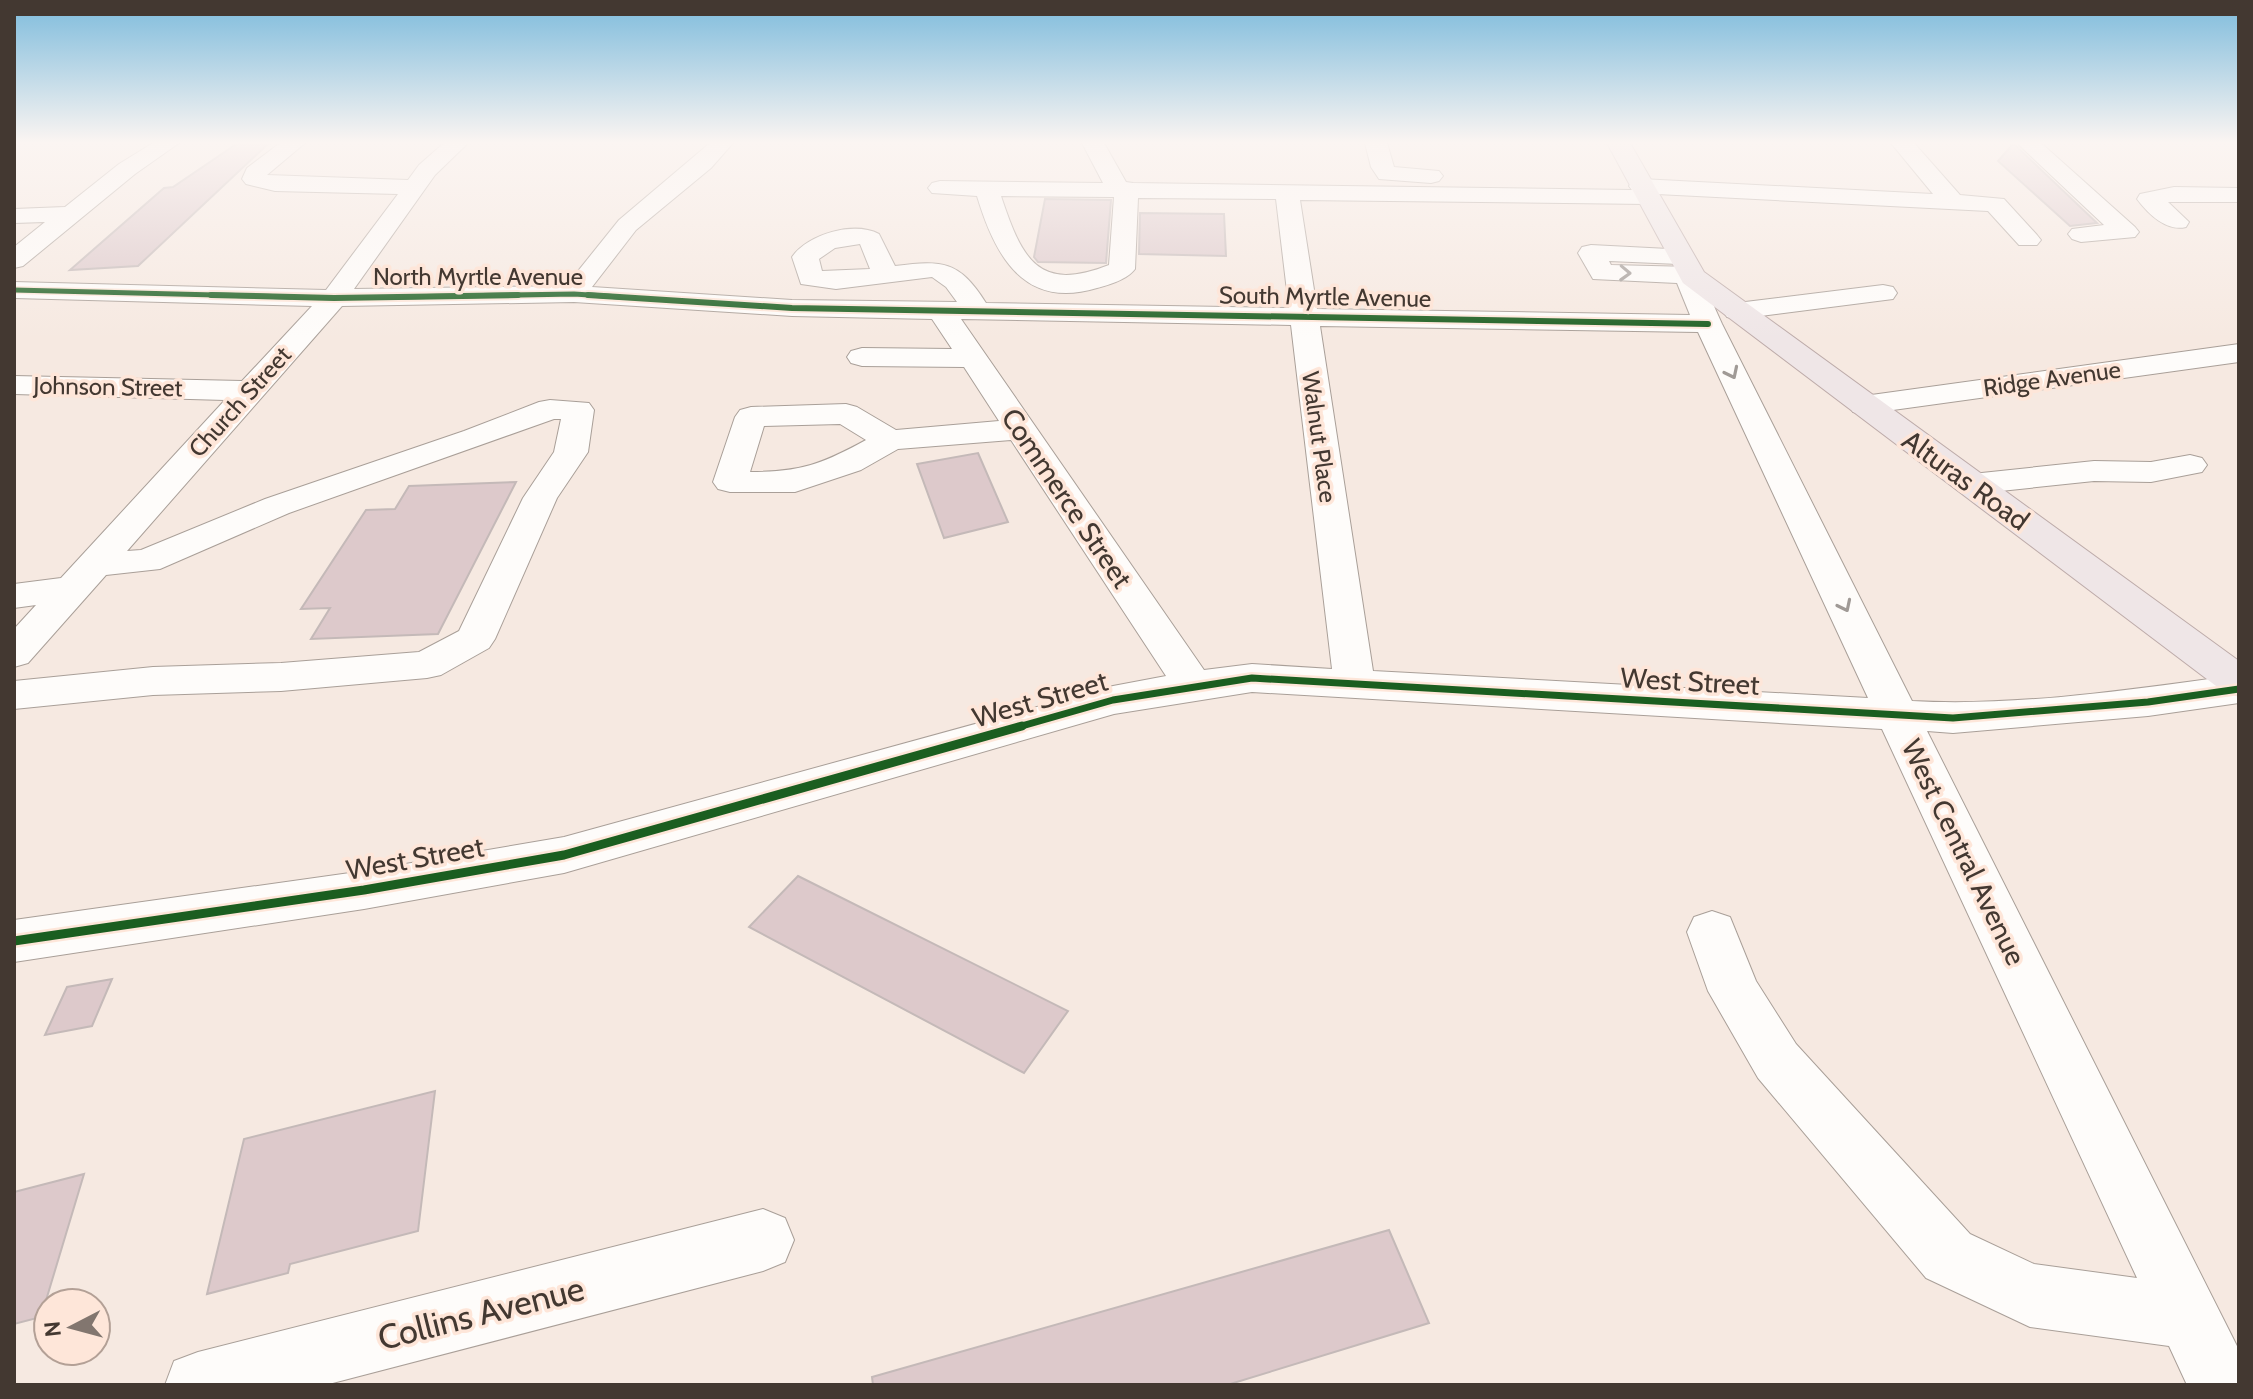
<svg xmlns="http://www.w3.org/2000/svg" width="2253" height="1399" font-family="Cabin,sans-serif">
  <rect width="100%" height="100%" fill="#f6e9e1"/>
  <path fill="#ddc9cb" stroke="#c4b9b8" stroke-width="2" d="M238 143H269L138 266 70 270 164 188 173 187Z
    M2014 143 2015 145 2097 223 2070 226 1998 161Z
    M1045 199 1111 200 1106 263 1038 262 1034 257Z
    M1140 213 1224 214 1226 256 1139 254Z
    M978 453 1008 522 944 538 917 464Z
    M516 482 438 634 311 639 330 608 301 609 366 510 395 509 409 486Z
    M798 876 1068 1011 1024 1073 749 927Z
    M112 979 92 1026 45 1035 67 987Z
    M435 1091 418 1231 290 1264 288 1273 207 1294 244 1139Z
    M84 1174 41 1317 14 1324V1192Z
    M1389 1230 1429 1323 1227 1385H873L872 1377Z"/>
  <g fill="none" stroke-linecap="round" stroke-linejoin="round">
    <g stroke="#a99f98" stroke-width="2">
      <path id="minor" d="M153 143H179L135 174 23 266 14 268V247L45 222 14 223V209L65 207 119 164Z
        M280 143H305L267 175 408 180 419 165 444 143H468L435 175 354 289 566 286 619 220 710 143H733L711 168 636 230 592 287 792 300 957 302 946 287 932 277 836 289 801 284 792 257C808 234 854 221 879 234L895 266C942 260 959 260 986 303L1289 308 1276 199 1138 198 1135 269C1128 279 1109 285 1097 288 1024 310 995 256 977 196L932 193 928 188 932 183 940 181 1103 183 1082 143H1104L1126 182 1133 183 1632 190 1629 186 1633 181 1641 179 1933 194 1891 143H1914L1960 195 2004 199 2037 235 2041 240 2037 245H2019L1988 211 1657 194 1659 197 1655 202 1647 204 1300 200 1317 309 1690 315 1677 283 1593 279 1578 253 1582 247 1591 245 1688 250 1692 256 1688 262 1679 264 1609 261 1611 265 1692 267 1701 269 1705 275 1704 284 1722 324 1912 701C2016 707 2136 689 2239 675V703L2148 716 1953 733 1927 731 2239 1350V1385H2187L2169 1346 2030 1327 1926 1278 1758 1078 1708 991 1687 932 1694 917 1712 911 1730 917 1756 981 1796 1044 1970 1234 2034 1264 2137 1278 1882 729 1252 692 1114 714 564 873 364 909 14 962V920L364 871 564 837 1113 686 1166 676 1011 440 898 449 861 470 795 492H730L718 489 713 482 735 417 740 410 751 407 846 404 857 407 896 430 999 421 964 367 862 366 851 363 847 357 851 351 862 348 952 349 932 319 792 316 574 302 342 306 127 551 141 550 265 499 464 431 539 402 550 400 589 403 594 410 588 452 557 498 495 639 489 648 441 675 427 678 281 691 153 695 14 709V681L153 667 281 663 419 652 459 631 523 498 554 452 561 419H554L289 513 160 569 106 575 28 663 14 667V629L36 605 14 608V584L61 578 225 400 14 394V376L242 381 312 306 14 298V282L326 290 398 194 275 191 246 184 242 179 247 168ZM1001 196 1114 197 1109 265C1038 293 1022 259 1001 196ZM860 244 870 269 822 271 819 259 835 248ZM961 319 1291 325 1332 669 1252 664 1204 670ZM1320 326 1698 332 1868 698 1373 671ZM840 424 866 440C822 464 801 472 750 472L764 426Z
        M1365 143H1387L1394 167 1439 171 1443 176 1439 181 1431 183 1379 179 1371 167Z
        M2017 143H2041L2135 227 2139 232 2135 237 2081 242 2072 239 2068 234 2072 229 2104 225Z
        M2174 187 2239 188V202H2168L2189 222 2186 227C2167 232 2148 214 2137 199L2140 194Z
        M1883 285 1893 287 1897 293 1893 299 1737 319 1727 317 1723 311 1727 305 1737 303Z
        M2239 344V362L1864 414 1853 412 1848 405 1853 398 1864 396Z
        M2190 455 2202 458 2207 465 2202 472 2151 482 2094 481 1972 494 1960 491 1955 484 1960 477 1972 474 2094 461 2151 462Z
        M763 1209 785 1218 794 1240 785 1262 763 1271 325 1385H165L174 1361 198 1352Z"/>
    </g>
    <g stroke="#bdaba9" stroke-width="2">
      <path id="major" d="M1607 143H1630L1704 272 2239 661V697L2224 692 1683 283Z"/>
    </g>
    <use href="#minor" fill="#fefcfa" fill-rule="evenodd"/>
    <use href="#major" fill="#efe6e7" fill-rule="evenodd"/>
    <g stroke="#fee6d9" stroke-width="8">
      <path id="cycleway-far3" d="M14 290 291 297
        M398 297 574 294 620 297"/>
    </g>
    <g stroke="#fee6d9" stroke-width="10">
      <path id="cycleway-far2" d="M211 295 334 298 518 295
        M588 295 792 308 1708 324"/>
    </g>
    <g stroke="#fee6d9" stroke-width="12">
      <path id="cycleway-far1" d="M1015 728 1113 700 1252 678 1953 718 2148 702 2239 689"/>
    </g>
    <g stroke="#fee6d9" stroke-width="14">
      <path id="cycleway" d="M14 941 364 890 564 855 1022 726"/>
    </g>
    <use href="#cycleway-far3" stroke="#1b5e20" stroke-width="5"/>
    <use href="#cycleway-far2" stroke="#1b5e20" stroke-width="6"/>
    <use href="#cycleway-far1" stroke="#1b5e20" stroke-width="7"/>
    <use href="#cycleway" stroke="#1b5e20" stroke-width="9"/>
  </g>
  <defs><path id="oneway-chevron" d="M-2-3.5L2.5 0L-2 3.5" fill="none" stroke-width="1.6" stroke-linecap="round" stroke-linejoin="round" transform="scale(2)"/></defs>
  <g stroke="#a09a96">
    <use href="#oneway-chevron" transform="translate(1625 273) rotate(2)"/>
    <use href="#oneway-chevron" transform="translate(1732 373) rotate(64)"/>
    <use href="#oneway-chevron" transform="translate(1845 606) rotate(64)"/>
  </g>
  <linearGradient id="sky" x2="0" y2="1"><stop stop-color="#7dbbdc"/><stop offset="0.42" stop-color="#fbf5f2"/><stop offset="1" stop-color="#fbf5f2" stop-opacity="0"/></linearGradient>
  <rect width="2253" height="339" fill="url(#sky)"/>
  <g text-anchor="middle" stroke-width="7" stroke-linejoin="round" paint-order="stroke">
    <g font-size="24" fill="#433831" stroke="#fee6d9">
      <text x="478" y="285">North Myrtle Avenue</text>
      <text transform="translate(1325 297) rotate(1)" y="8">South Myrtle Avenue</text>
      <text transform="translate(2052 379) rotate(-8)" y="8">Ridge Avenue</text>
      <text transform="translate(108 387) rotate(1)" y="8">Johnson Street</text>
      <text transform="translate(240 402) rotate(-48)" y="8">Church Street</text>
      <text transform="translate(1319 437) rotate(82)" y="8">Walnut Place</text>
    </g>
    <g font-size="28" fill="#433831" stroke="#fee6d9">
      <text transform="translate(1966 480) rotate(36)" y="10">Alturas Road</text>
      <text transform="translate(1067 498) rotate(56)" y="10">Commerce Street</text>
      <text transform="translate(1690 681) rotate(3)" y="10">West Street</text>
      <text transform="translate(1040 699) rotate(-16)" y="10">West Street</text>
      <text transform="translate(1964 852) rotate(64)" y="10">West Central Avenue</text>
      <text transform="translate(415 858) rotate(-10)" y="10">West Street</text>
    </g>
    <g font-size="34" fill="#433831" stroke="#fee6d9">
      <text transform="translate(481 1313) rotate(-14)" y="12">Collins Avenue</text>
    </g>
  </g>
  <rect width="2253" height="1399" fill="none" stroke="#433831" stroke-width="32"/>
  <g transform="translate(72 1327) rotate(264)"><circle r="38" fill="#fee6d9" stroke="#b3a096" stroke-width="2"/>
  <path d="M0-6L14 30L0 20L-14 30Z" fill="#82766f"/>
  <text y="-12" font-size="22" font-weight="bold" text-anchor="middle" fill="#433831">N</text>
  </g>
</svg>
